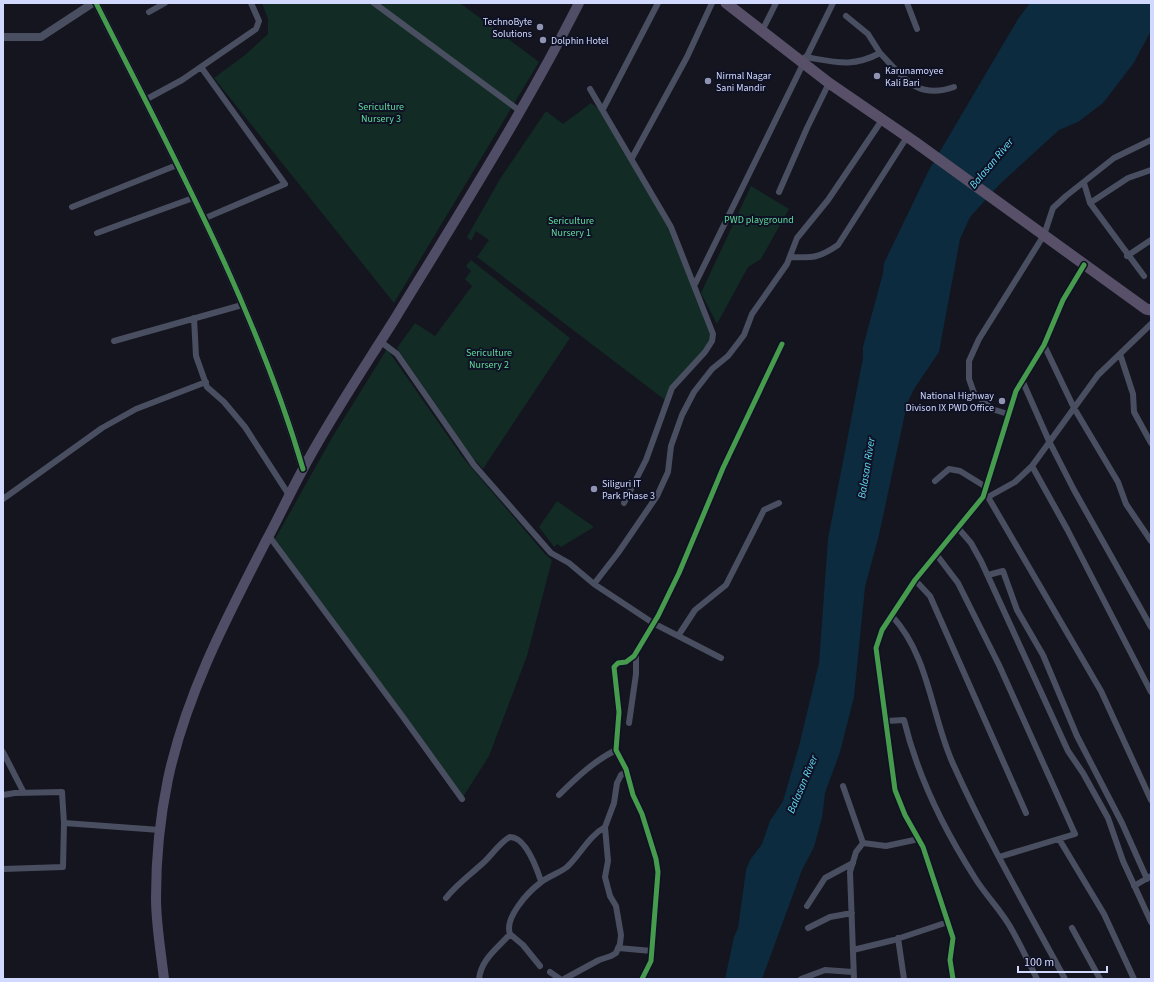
<svg xmlns="http://www.w3.org/2000/svg" width="1154" height="982" font-family="'Source Sans 3',sans-serif">
  <rect width="100%" height="100%" fill="#14151f"/>
  <path fill="#122b24" d="M262 3H460L539 62 394 303 214 78 245 55 268 34V19Z
    M591 103 600 110 668 226 711 336 705 350 683 372 665 400 477 257 489 240 476 231 471 241 467 237 500 179 546 111 563 124Z
    M751 186 789 209 761 259 748 267 717 324 701 293Z
    M471 260 570 338 483 469 472 457 397 348 415 323 435 336 472 286 465 279 471 271 466 266Z
    M387 349 464 459 545 554 552 560 527 656 489 756 463 797 275 539 333 436Z
    M557 501 594 527 561 547 558 544 554 547 539 527Z"/>
  <path fill="#0c2b3e" d="M1030 3H1151V31L1133 64 1103 103 1078 122 1059 130 1001 183 970 217 960 239 939 352 914 389 907 404 879 535 865 587 854 697 840 752 825 793 822 818 814 847 802 870 762 979H725L734 937 738 928 746 870 750 860 762 844 770 821 783 801 799 746 819 663 828 539 863 358V347L883 273 884 263 929 170 1018 19Z"/>
  <g fill="none" stroke-linecap="round" stroke-linejoin="round">
    <path stroke="#494e60" stroke-width="6" d="M374 3 520 111
      M907 3 917 29
      M149 12 165 3
      M846 16 868 34 880 53
      M762 31 776 3
      M805 57C835 62 852 68 880 53 904 78 917 100 954 87
      M201 67 285 184 203 219
      M590 89 671 227 713 334 712 341 705 352 672 388 646 460 624 503
      M145 100 182 80 256 29 259 21 251 3
      M603 109 658 3
      M632 158 687 57 712 3
      M1084 183 1090 203 1144 276
      M779 192 807 128 829 83
      M1090 203 1128 178 1151 170
      M72 207 177 165
      M97 233 193 198
      M1127 256 1151 240
      M790 257C813 258 819 258 838 245L907 137
      M695 284 833 3
      M194 318 196 356 207 387 224 402 245 427 289 495
      M114 341 242 305
      M381 342 397 354 474 465 551 553 569 563 594 584 653 623 721 658
      M1044 345 1074 408 1118 482 1126 504 1151 541
      M1120 354 1133 394 1134 412 1151 443
      M1022 380 1049 441 1074 490 1151 627
      M1008 414 992 409 974 393 969 379V361L979 339 1044 235 1053 208 1066 196 1114 158 1151 140
      M1032 466 1067 529 1151 692
      M935 481 949 469 960 471 986 487
      M983 494 988 497 1101 691 1151 800
      M988 497 1015 482 1032 466 1098 375 1151 324
      M3 499 102 428 136 409 206 382
      M958 528 971 543 981 561 1068 751 1083 773 1108 818 1123 861 1151 922
      M269 536 403 717 462 799
      M936 554 958 583 999 665 1075 834 999 857
      M988 575 1003 571 1017 610 1043 655 1077 736 1122 823 1147 879
      M915 580 930 596 1026 813
      M594 584 618 553 657 496 668 472 671 446 682 415 694 392 712 369 728 356 738 343 744 335 752 314 787 264 797 238 828 200 882 120
      M892 616C930 657 931 717 954 766 987 839 1027 909 1065 979
      M678 636 695 610 726 585 764 510 779 503
      M887 721 904 720C917 774 945 831 975 878 986 896 1002 911 1012 930 1021 946 1029 963 1037 979
      M629 723 636 674V651
      M3 752 24 793
      M843 786 863 843 856 852 850 872 854 979
      M3 795 15 793 62 792 64 823 63 867 3 869
      M559 795C576 778 594 761 616 750
      M64 823 160 830
      M1059 839 1104 914 1134 979
      M863 843 886 846 919 839
      M1134 886 1151 876
      M446 898C457 884 470 875 483 863 490 857 502 840 510 837 526 837 537 869 541 881
      M807 906 825 878 853 863
      M808 928 830 917 852 913
      M1072 928 1100 979
      M510 934 523 945 540 966
      M898 938 904 979
      M618 948 652 951
      M853 950 894 940 948 922
      M550 972 560 979
      M479 979C481 959 498 948 510 934 504 918 528 892 540 883 548 876 558 874 567 867 580 855 589 836 605 827
      M564 979 599 960 611 956 616 953 620 944 621 935 616 906 610 896 605 877 608 861 605 827 614 803 617 783 621 775 627 771
      M642 979 651 961 658 872 656 859 642 814 633 795 626 769 616 750 619 712 614 667 618 663 626 662 634 656 658 616 679 573 723 468 782 344
      M801 979 825 970 853 972
      M953 979 950 960 953 938 923 847 905 815 895 790 876 648 882 630 915 580 983 497 1016 391 1044 345 1063 300 1084 265"/>
    <path stroke="#494e60" stroke-width="8" d="M96 3C171 152 256 308 303 469
      M3 37H41L93 3"/>
    <path stroke="#504e66" stroke-width="10" d="M164 979C161 952 156 925 156 898 156 858 160 817 168 779 186 695 226 619 265 543 278 519 289 495 302 471 330 418 364 368 396 317 459 214 524 111 579 3"/>
    <path stroke="#585068" stroke-width="11" d="M726 3 829 83 915 142 1146 309 1151 310"/>
    <g stroke="#0f1124" stroke-width="8">
      <path id="cycleway" d="M96 3C171 152 256 308 303 469
        M642 979 651 961 658 872 656 859 642 814 633 795 626 769 616 750 619 712 614 667 618 663 626 662 634 656 658 616 679 573 723 468 782 344
        M953 979 950 960 953 938 923 847 905 815 895 790 876 648 882 630 915 580 983 497 1016 391 1044 345 1063 300 1084 265"/>
    </g>
    <use href="#cycleway" stroke="#469c4c" stroke-width="5"/>
  </g>
  <g fill="#9094b0" stroke="#0f1124" stroke-width="1.5">
    <circle cx="540" cy="27" r="4"/>
    <circle cx="543" cy="40" r="4"/>
    <circle cx="877" cy="76" r="4"/>
    <circle cx="708" cy="81" r="4"/>
    <circle cx="1002" cy="401" r="4"/>
    <circle cx="594" cy="489" r="4"/>
  </g>
  <g text-anchor="middle" stroke-width="4" stroke-linejoin="round" paint-order="stroke">
    <g font-size="10" fill="#d2d9fe" stroke="#0f1124" text-anchor="start">
      <text x="532" y="25" text-anchor="end">TechnoByte<tspan x="532" dy="12">Solutions</tspan></text>
      <text x="551" y="44">Dolphin Hotel</text>
      <text x="885" y="74">Karunamoyee<tspan x="885" dy="12">Kali Bari</tspan></text>
      <text x="716" y="79">Nirmal Nagar<tspan x="716" dy="12">Sani Mandir</tspan></text>
      <text x="994" y="399" text-anchor="end">National Highway<tspan x="994" dy="12">Divison IX PWD Office</tspan></text>
      <text x="602" y="487">Siliguri IT<tspan x="602" dy="12">Park Phase 3</tspan></text>
    </g>
    <g font-size="10" fill="#60dd9b" stroke="#0f1124">
      <text x="381" y="110">Sericulture<tspan x="381" dy="12">Nursery 3</tspan></text>
      <text x="759" y="223">PWD playground</text>
      <text x="571" y="224">Sericulture<tspan x="571" dy="12">Nursery 1</tspan></text>
      <text x="489" y="356">Sericulture<tspan x="489" dy="12">Nursery 2</tspan></text>
    </g>
    <g font-size="11" font-style="italic" fill="#63dffc" stroke="#0f1124">
      <text transform="translate(991 163) rotate(-50)" y="4">Balasan River</text>
      <text transform="translate(866 468) rotate(-81)" y="4">Balasan River</text>
      <text transform="translate(802 784) rotate(-67)" y="4">Balasan River</text>
    </g>
  </g>
  <rect width="1154" height="982" fill="none" stroke="#d2d9fe" stroke-width="8"/>
  <path d="M1018 966v6h89v-6" fill="none" stroke="#d2d9fe" stroke-width="2"/>
  <text x="1024" y="966" font-size="12" fill="#d2d9fe" stroke="#0f1124" stroke-width="3" paint-order="stroke">100 m</text>
</svg>
